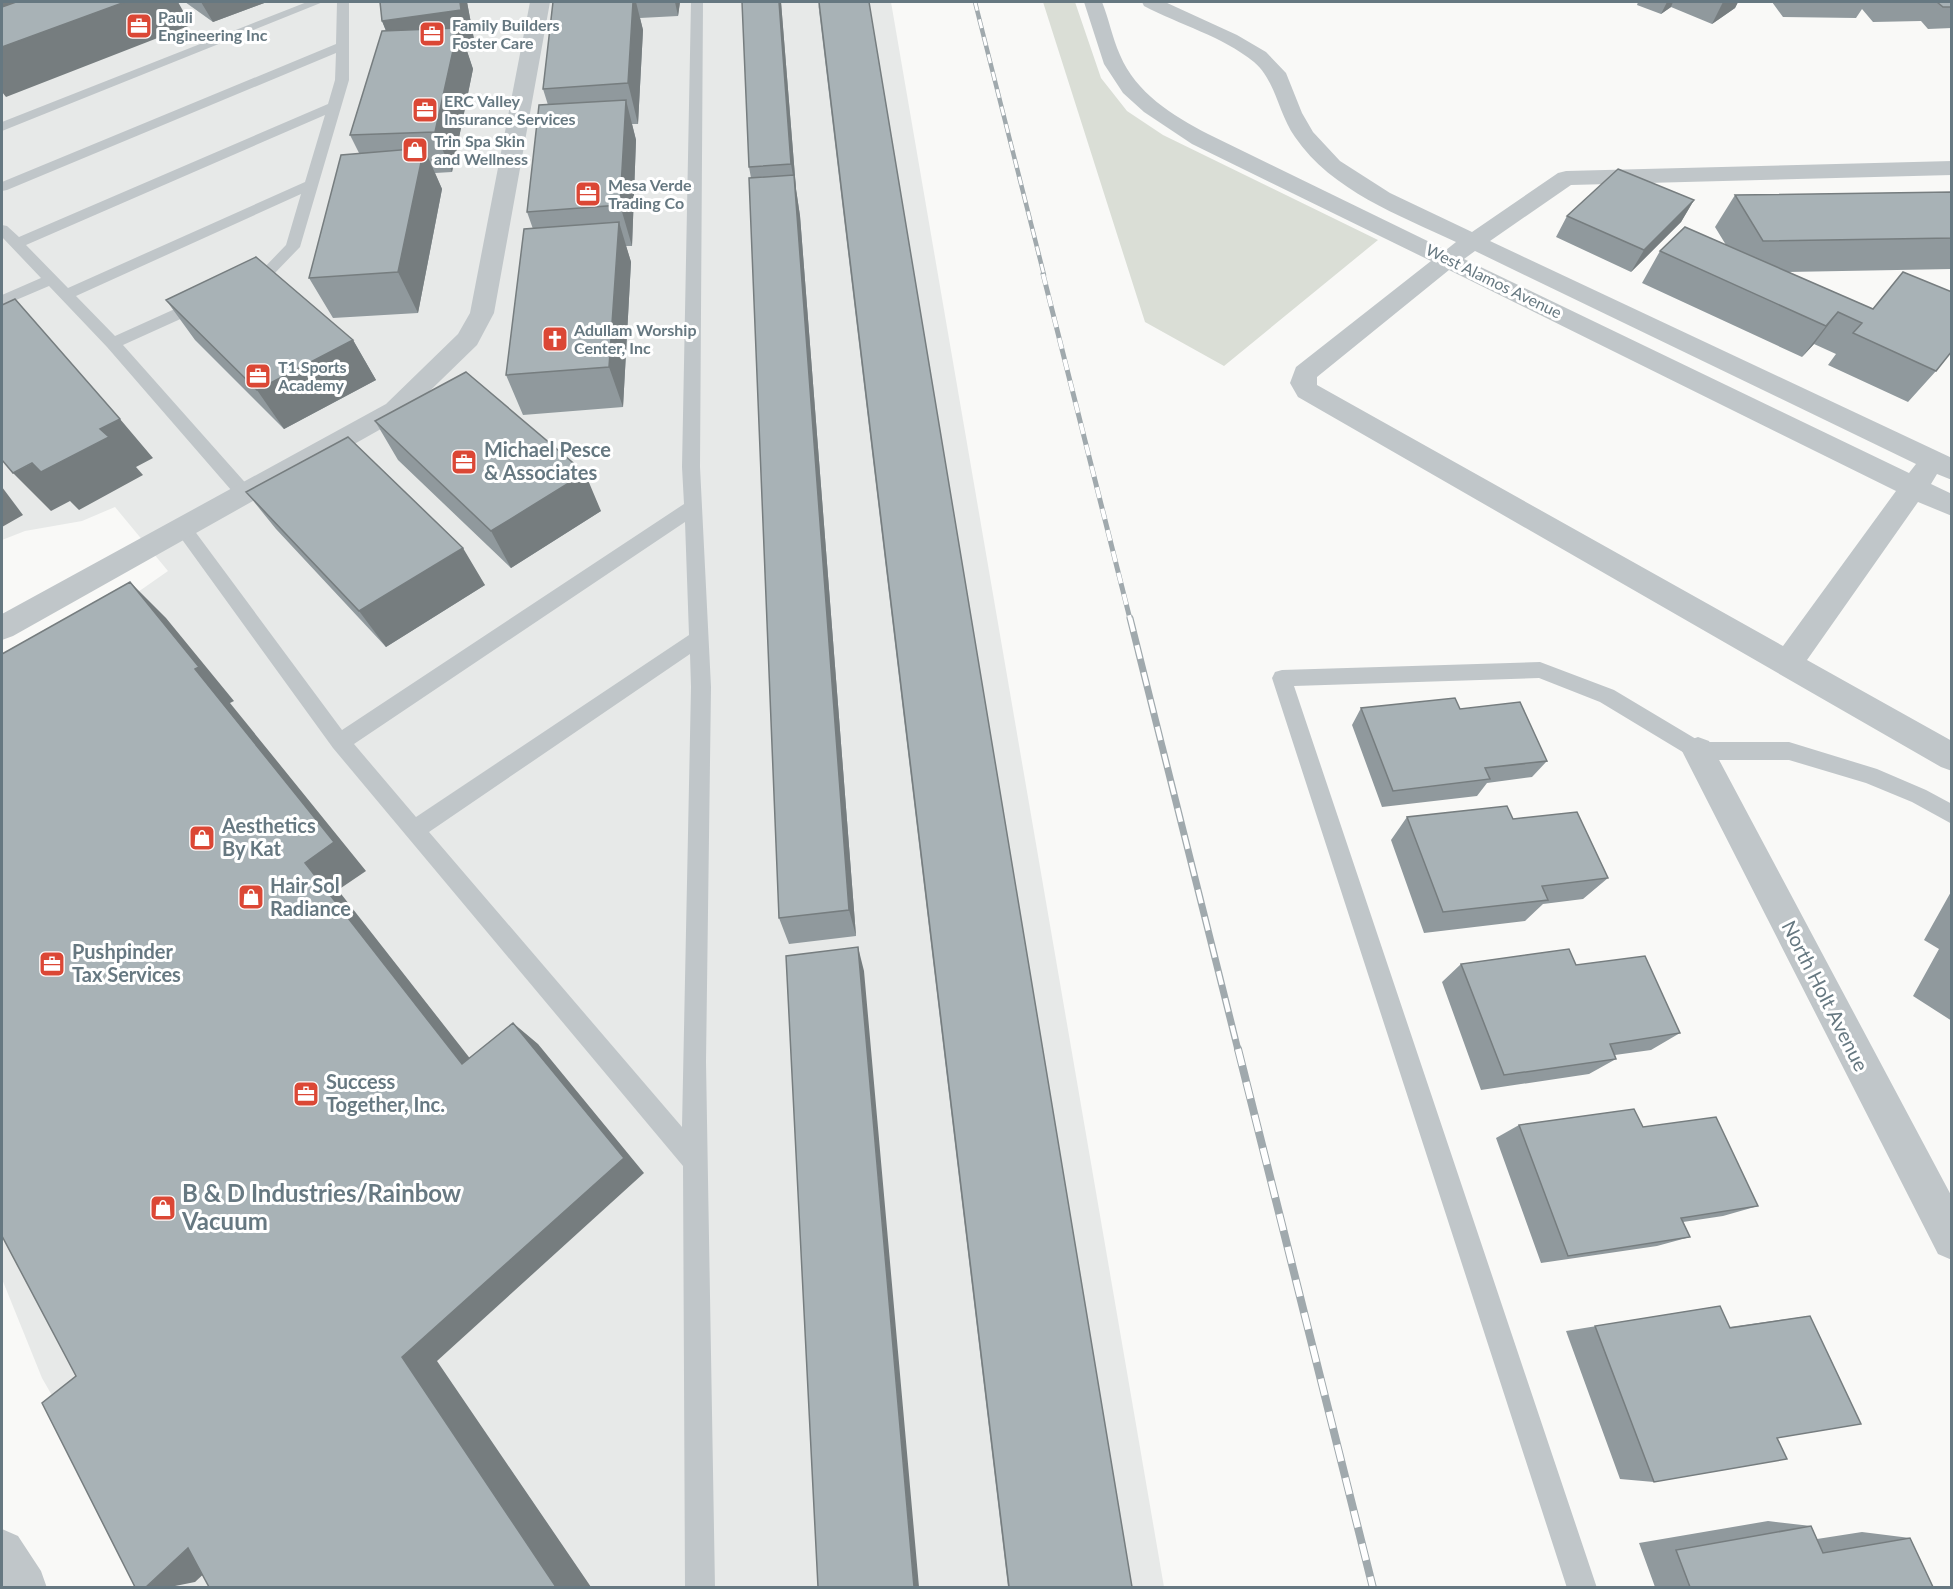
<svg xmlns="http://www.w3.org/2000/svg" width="1953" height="1589" font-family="Lato,sans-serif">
  <rect width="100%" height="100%" fill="#f9f9f7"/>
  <path fill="#e7e9e8" d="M2 2H891L1164 1587H168L141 1550 42 1378 2 1279V687L168 571 115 507 82 521 25 531 2 540Z"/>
  <path fill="#daded6" d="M1043 2H1075L1101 78 1127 111 1163 135 1378 240 1224 366 1145 322Z"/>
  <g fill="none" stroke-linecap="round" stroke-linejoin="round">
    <path fill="#c0c6c9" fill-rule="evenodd" d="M307 2H323L2 131V122Z
      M337 2H349V80L300 247 272 276 247 287 239 282 242 279 262 270 286 245 301 194 76 296 115 336 197 299H207L210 303 207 307 123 345 250 488 253 493 250 498 244 499 238 498 107 347 49 286 2 306V295L41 278 2 237V225L7 226 19 237 328 104 335 80 336 53 7 190 2 191V182L336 44ZM325 115 305 182 68 288 26 245Z
      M691 2H703L700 467 711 687 706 1062 715 1588H685L683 1166 333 748 173 527 176 522 182 520 188 522 342 730 684 504 682 467ZM685 522 689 635 416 817 354 744ZM690 654 691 687 682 1127 429 832Z
      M1540 662 1614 690 1701 742H1789L1877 769 1926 790 1952 804V824L1912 802 1866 783 1789 760H1698L1691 757 1600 702 1539 678 1294 686 1597 1588H1567L1272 678 1275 672 1282 670Z"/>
    <path fill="#c0c6c9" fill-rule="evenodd" d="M530 2H550L494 313 477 345 404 416 13 636 2 640V614L386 404 458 334 470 313Z
      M1084 2H1102C1109 19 1112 37 1120 55 1136 93 1172 115 1208 134L1446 250 1456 242C1399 215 1332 191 1295 137 1278 113 1276 81 1254 62 1222 36 1180 25 1144 6L1142 2H1165L1237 35 1266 52 1286 73 1302 113 1313 132 1340 161 1390 193 1472 232 1558 173 1566 171 1952 161V175L1571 185 1490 241 1952 458V480L1937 474 1931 484 1952 494V516L1918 502 1807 660 1952 741V771L1941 767 1298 397 1290 383 1296 367 1431 261 1192 144 1144 112 1123 93 1104 64ZM1475 251 1916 464 1909 473 1464 259ZM1449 270 1896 491 1783 646 1317 385V377Z
      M1698 737 1709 741 1952 1197V1260L1938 1254 1682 751 1687 741Z
      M2 1529 18 1536 41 1571 47 1588H2Z"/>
    <g stroke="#a0a9ad" stroke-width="4.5">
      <path id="rail-far3" d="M975 2 1044 275"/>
    </g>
    <g stroke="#a0a9ad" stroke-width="5">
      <path id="rail-far2" d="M1043 274 1130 619"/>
    </g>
    <g stroke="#a0a9ad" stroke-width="7">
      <path id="rail-far1" d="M1130 618 1238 1050"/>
    </g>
    <g stroke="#a0a9ad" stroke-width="8">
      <path id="rail" d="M1238 1049 1373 1588"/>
    </g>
    <use href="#rail-far3" stroke="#fff" stroke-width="3" stroke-dasharray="9" stroke-linecap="butt"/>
    <use href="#rail-far2" stroke="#fff" stroke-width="4" stroke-dasharray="11" stroke-linecap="butt"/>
    <use href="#rail-far1" stroke="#fff" stroke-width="4.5" stroke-dasharray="14" stroke-linecap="butt"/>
    <use href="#rail" stroke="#fff" stroke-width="6" stroke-dasharray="17" stroke-linecap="butt"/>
  </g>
  <path fill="#90999d" d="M185 2H267L213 22Z
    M380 2H467L476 50 467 51 473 69 452 172 435 173 442 189 418 313 333 318 309 278 359 153 350 135 386 31 382 21Z
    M553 2H680L678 16 640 18 643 30 638 124H632L636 140 632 246H626L631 262 623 407 523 415 506 375 533 229 527 212 548 105 543 89Z
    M781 2 796 189 800 216 856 936 789 944 779 918 751 178 749 167Z
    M818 2 1132 1587H1008Z
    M1638 2H1738L1735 8 1712 24 1671 7 1661 14 1637 5Z
    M1772 2H1952V28L1928 29 1921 21 1873 22 1862 9 1856 18 1783 17Z
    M1952 192V269L1787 272 1936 371 1908 402 1828 365 1836 354 1814 344 1802 357 1642 283 1660 251 1726 245 1715 227 1735 195Z
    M1694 200 1681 222 1631 272 1556 237 1567 216Z
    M166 300 353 340 376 380 284 429 195 340Z
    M375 421 601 511 511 568 398 460Z
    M246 492 485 585 386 647 276 529Z
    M1361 708 1460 709 1547 761 1532 777 1487 783 1477 796 1382 807 1352 725Z
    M1407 817 1513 819 1608 878 1583 899 1543 904 1525 921 1424 933 1391 840Z
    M1952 890V1021L1913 996 1939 949 1924 940Z
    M1461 964 1576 965 1680 1033 1651 1050 1615 1055 1616 1059 1589 1074 1481 1090 1442 982Z
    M1519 1125 1643 1127 1758 1206 1723 1216 1683 1222 1690 1237 1657 1246 1541 1263 1496 1138Z
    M1720 1306 1729 1327 1810 1316 1654 1482 1620 1479 1566 1331Z
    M1768 1521 1811 1526 1817 1539 1862 1532 1910 1538 1933 1587H1655L1639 1543Z"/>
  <path fill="#767d7f" d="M2 2H178L191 25 6 97 2 92Z
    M201 2H267L213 22Z
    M460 2H467L476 50 467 51 473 69 452 172 435 132 399 62 382 21Z
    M633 2H636L643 30 638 124 628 83Z
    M675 2H680L678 16Z
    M779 2H781L796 189 800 216 856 936 849 910 794 181 791 164Z
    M1667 2H1673L1671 7 1661 14Z
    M1723 2H1738L1735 8 1712 24Z
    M626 100 636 140 632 246 620 205Z
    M424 148 442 189 418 313 398 272Z
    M1694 200 1681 222 1631 272 1644 250Z
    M619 222 631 262 623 407 609 367Z
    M1838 312 1814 344 1802 357 1826 326Z
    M353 340 376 380 284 429 257 390Z
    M120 419 153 458 136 467 143 475 79 510 70 501 51 511 13 473Z
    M585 473 601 511 511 568 491 531Z
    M2 487 23 515 2 527Z
    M463 548 485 585 386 647 359 611Z
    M130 582 166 618 234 701 230 703 366 871 338 890 490 1084 462 1064 305 863Z
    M858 947 864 971 919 1587H914Z
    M513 1023 538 1044 644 1173 437 1361 591 1587H556L402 1357Z
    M240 1540 195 1582 170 1587H146L188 1548Z"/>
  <path fill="#a8b2b6" stroke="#767d7f" stroke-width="1.5" d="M16 2H125L2 47V7Z
    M380 2H460L461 10 382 21Z
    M553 2H633L628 83 543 89Z
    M742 2H779L791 164 749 167Z
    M819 2H869L1132 1587H1009Z
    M1937 2H1952V7H1943Z
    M458 28 435 132 350 135 382 31Z
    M626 100 620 205 527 212 539 105Z
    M424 148 398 272 309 278 341 155Z
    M1618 169 1694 200 1644 250 1567 216Z
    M794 175 849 910 779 918 749 178Z
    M1952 192V238L1763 241 1735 195Z
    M619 222 609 367 506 375 524 229Z
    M1685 227 1873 309 1903 272 1952 292V351L1936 371 1853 333 1862 323 1838 312 1826 326 1660 251Z
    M256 257 353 340 257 390 166 300Z
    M15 299 120 419 100 429 109 437 41 472 32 463 13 473 2 460V305Z
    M466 372 585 473 491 531 375 421Z
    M348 437 463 548 359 611 246 492Z
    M130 582 199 667 195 669 334 842 305 863 462 1064 513 1023 624 1158 402 1357 556 1587H209L188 1548 146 1587H135L42 1403 76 1376 2 1236V654Z
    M1455 698 1460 709 1520 702 1547 761 1485 768 1490 779 1393 791 1361 708Z
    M1507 806 1513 819 1577 812 1608 878 1542 886 1548 900 1443 912 1407 817Z
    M858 947 914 1587H818L786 956Z
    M1569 949 1576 965 1645 956 1680 1033 1610 1044 1616 1059 1504 1075 1461 964Z
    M1634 1109 1643 1127 1716 1117 1758 1206 1681 1218 1690 1237 1568 1256 1519 1125Z
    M1720 1306 1730 1328 1810 1316 1861 1424 1777 1438 1787 1459 1654 1482 1595 1326Z
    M1811 1526 1823 1553 1910 1538 1933 1587H1690L1676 1550Z"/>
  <defs>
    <g id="office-square" transform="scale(1.35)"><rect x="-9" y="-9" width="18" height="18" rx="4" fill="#db4735" stroke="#fff"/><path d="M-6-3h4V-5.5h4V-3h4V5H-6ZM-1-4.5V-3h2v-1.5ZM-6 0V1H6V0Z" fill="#fff"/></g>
    <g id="shop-square" transform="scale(1.35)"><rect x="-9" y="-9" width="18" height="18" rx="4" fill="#db4735" stroke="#fff"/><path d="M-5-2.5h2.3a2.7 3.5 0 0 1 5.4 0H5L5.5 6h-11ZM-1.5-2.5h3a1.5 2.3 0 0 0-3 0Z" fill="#fff"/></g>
    <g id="church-square" transform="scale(1.35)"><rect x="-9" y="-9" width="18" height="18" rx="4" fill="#db4735" stroke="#fff"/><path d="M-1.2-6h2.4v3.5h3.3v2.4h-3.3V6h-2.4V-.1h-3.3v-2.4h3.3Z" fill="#fff"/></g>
  </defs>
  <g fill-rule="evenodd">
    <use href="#office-square" x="139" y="26"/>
    <use href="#office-square" x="432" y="34"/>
    <use href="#office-square" x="425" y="110"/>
    <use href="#shop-square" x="415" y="150"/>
    <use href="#office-square" x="588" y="194"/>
    <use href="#church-square" x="555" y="339"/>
    <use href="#office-square" x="258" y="376"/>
    <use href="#office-square" x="464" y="462"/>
    <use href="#shop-square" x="202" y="838"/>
    <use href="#shop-square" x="251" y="897"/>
    <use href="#office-square" x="52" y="964"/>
    <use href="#office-square" x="306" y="1094"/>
    <use href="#shop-square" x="163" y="1208"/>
  </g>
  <g text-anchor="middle" stroke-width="6" stroke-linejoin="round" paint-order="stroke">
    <g font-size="16" font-weight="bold" fill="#667881" stroke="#fff" text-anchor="start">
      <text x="158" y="23">Pauli<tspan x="158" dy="18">Engineering Inc</tspan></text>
      <text x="452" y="31">Family Builders<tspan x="452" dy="18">Foster Care</tspan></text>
      <text x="444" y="107">ERC Valley<tspan x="444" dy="18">Insurance Services</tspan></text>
      <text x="434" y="147">Trin Spa Skin<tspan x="434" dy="18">and Wellness</tspan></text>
      <text x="608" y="191">Mesa Verde<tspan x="608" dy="18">Trading Co</tspan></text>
      <text x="574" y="336">Adullam Worship<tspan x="574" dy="18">Center, Inc</tspan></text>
      <text x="278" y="373">T1 Sports<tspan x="278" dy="18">Academy</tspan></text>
    </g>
    <g font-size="16" fill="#667881" stroke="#fff">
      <text transform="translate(1494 281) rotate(26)" y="6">West Alamos Avenue</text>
    </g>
    <g font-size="20" font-weight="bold" fill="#667881" stroke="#fff" text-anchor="start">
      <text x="484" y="457">Michael Pesce<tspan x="484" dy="23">&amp; Associates</tspan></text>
      <text x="222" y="833">Aesthetics<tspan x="222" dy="23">By Kat</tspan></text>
      <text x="270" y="893">Hair Sol<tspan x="270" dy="23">Radiance</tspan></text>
      <text x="72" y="959">Pushpinder<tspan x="72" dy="23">Tax Services</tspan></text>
      <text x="326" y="1089">Success<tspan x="326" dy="23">Together, Inc.</tspan></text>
    </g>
    <g font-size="20" fill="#667881" stroke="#fff">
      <text transform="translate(1825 996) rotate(63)" y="7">North Holt Avenue</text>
    </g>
    <g font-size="24" font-weight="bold" fill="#667881" stroke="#fff" text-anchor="start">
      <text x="182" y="1202">B &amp; D Industries/Rainbow<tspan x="182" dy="28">Vacuum</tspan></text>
    </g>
  </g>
  <rect width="1953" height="1589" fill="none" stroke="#667881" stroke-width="6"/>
</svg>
